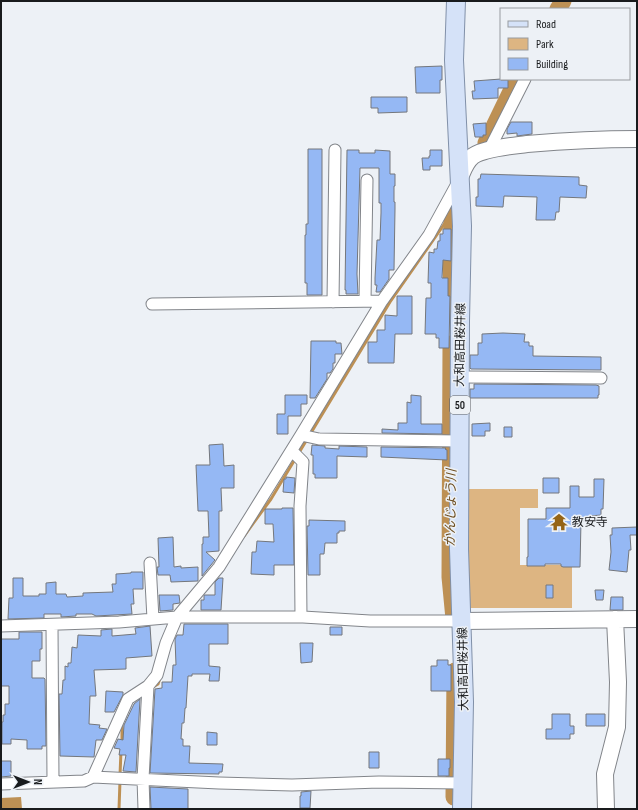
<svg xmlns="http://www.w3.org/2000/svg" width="638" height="810" font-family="'Sofia Sans Condensed','Noto Sans JP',sans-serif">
  <rect width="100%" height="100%" fill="#edf1f6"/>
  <path fill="#ddb582" d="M465 489H538V508H520V565H572V608H465Z"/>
  <path fill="#bd9054" d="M21 797 22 809H1V798Z"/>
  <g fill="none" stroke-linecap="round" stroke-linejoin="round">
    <path stroke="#bd9054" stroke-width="3" d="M244 536 271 499 390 302 452 213
      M153 687 158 684 160 678
      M122 743V723
      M120 775 121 751
      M119 809 120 781"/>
    <path stroke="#bd9054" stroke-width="17" d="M558 9 563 1
      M486 143 517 79
      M451 315 452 213 455 208
      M451 344 450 577 454 619
      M454 797 455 671"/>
  </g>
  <path fill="#95b8f4" stroke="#74777c" d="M442 66V80H440V93H416L415 67Z
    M501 79V80H508V88H498V98L473 99 472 91H475L474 81Z
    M371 97H407V112L378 113V108H371Z
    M511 122H532V134L517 136V133L507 134V129Z
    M486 123V135H483V137H475L473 124Z
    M308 149H322V295H307V283H305V235H306V224H308Z
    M347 150H359V153H375V150L390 151V174H395V186H394V202H395V209L394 270H389V279L380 292H376L377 285H375V278L377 240H380L381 213V203H379V168H360L357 274 358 294H346V290H345Z
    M430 150H442V166H430V170H423L422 158H429V156H430Z
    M481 174 579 177V185L587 186 586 198 560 197 559 212H556L555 220H536L537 197 504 196 503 207 476 206V197H478V179H480Z
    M443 229H451V261L443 260 442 278H448V296H450L449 348H439V338H436V334H425L426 298H431V283H428L429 252 434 253V249H437L438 241H440V234H443Z
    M397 296H412V334H395L394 363H368V342H377V330H385V315L397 316Z
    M503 333 525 334 524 342H529V346H533V356L601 357V370L471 369 470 368V355H478V343H482V334Z
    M311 341H336V343H341L342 354H335V363H333V369L330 373H327V379L315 398H310Z
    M474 384 596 385 599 386V395H598V398H470V389H474Z
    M285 395H307V404H301V416H288V434H277V414H285Z
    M411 395 421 396V424H442V434L382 433V429L398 430V423H407V402L411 403Z
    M490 423V431H485V436H472V424Z
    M504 427H512V437H504Z
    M223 444 224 466 234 465V488H221L222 511H219V551L206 552 215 560 202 576V544H203V537H209L208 511H198L196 465H210L209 445Z
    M312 445 325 446V448L339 449V446L367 447V457L337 456V478H315V474H313V455H311Z
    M381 447 446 448 445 449 447 450V460L381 457Z
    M286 477 295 478 294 493 283 492 284 479H286Z
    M543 478H559V493H543Z
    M594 479H604L603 509H601V515L590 516 591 521H581L580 567H563L561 566V564H545V566H527V557H528V519H546V508H570V486H579V497H594Z
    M282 508H293L294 565H274V575L251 574 252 552H256L257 541 274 542 273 524H265V509H282Z
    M309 520 345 521V531H339V533H337V543H325L324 554H320V575H308L307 526H309Z
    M637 527V535H630L631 550H629L627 572 609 570 611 552 610 535H612V528Z
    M173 537 174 567 181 566V568L198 567V581L171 582 170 575H158L157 567H159L158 538Z
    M131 572H143V589H133L134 604H131L132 614 96 616 92 614H76V616L61 617V614H44V618L8 619 9 598H13V578H23V596H39V594H46V583L56 582V594H66L67 597 83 596V593L113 592 112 584H116V574L131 573Z
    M219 578H223L221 610H201V600H204V595H215V582Z
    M546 585H553V598H546Z
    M595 590H604L603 600H596Z
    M159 595H179L180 603 173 604V610L160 611Z
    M611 597H623V610H610Z
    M184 624H228V644H209V666L220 667 219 681H209L210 674H192V676H188L186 708H185L184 723H182L181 739H183V746H190L189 763 223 764 222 772H219V774L150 773 155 689 162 688V682H172L173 665H176L175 639 177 635H183Z
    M150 626 152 656 126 658V669L94 670 96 696H90L89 724 100 725 99 728 107 729 102 740H96L94 757 60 756 59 694H62L63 680H65V666L68 667V663H71L72 647 77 648 78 635 101 636V630L112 629V636L136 634 135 628Z
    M330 627H342V635H330Z
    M19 632H42V649H40V661H32V678H44L45 679 46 746H42V749H27V740L11 739V744H2V722H3V715H5V704H9V686H1V639H19Z
    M300 643H313L312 662 301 663Z
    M437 660H448V665H451V691H431V666H437Z
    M106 691 123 692V695L114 712H105Z
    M140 699 136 772 123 771 126 755H119L120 749 114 748 118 739 123 740 124 725 134 704Z
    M552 714H570V726H574V734H570V739H546V729H552Z
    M586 714H605V726H586Z
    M207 732 217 733V745H207Z
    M369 752H379V768H369Z
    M438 759H450V768H449V776H438Z
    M1 761H11V776L1 777Z
    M150 787 188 789V809H151Z
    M311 791 310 808H300V796H301V792Z"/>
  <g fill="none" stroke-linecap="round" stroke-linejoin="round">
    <g stroke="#82858a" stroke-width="13">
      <path id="street" d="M489 150 525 79
        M365 301 367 180
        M333 302 335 150
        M152 304 382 301
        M460 377 601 378
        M301 435 319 439 459 441
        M292 451 303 462 300 506 301 617
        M150 563 153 619
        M52 625 53 782
        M1 626 119 622 177 617H303L370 621H462
        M93 777 128 699 148 686 157 675 166 643 177 617 219 567 301 435 382 301 429 235 458 182
        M1 784 84 781 93 777 219 783 292 785 379 782 461 783
        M144 809 143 779 148 686"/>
    </g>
    <g stroke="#82858a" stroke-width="18">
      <path id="secondary" d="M459 180C463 171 465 162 473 156 485 148 512 146 527 144 563 141 600 139 637 139
        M462 621 637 619
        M606 809 605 774 617 727 618 682 615 619"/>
    </g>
    <g stroke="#8190a8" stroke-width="20">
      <path id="primary" d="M456 1 454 60 462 226 460 321 459 549 464 702 462 809"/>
    </g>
    <use href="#street" stroke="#fff" stroke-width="11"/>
    <use href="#secondary" stroke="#fff" stroke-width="16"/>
    <use href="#primary" stroke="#d5e2f8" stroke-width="18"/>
  </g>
  <defs>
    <g id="temple-bare" transform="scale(1.38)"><path d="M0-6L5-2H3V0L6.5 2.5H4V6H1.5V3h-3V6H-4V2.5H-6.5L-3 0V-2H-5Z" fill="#956416" stroke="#edf1f6" stroke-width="2.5" paint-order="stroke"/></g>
  </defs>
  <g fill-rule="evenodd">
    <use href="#temple-bare" x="559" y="522"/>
  </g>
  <g text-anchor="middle" stroke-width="3" stroke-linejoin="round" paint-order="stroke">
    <rect fill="#edf1f6" stroke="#595b5e" stroke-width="1" x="450" y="396" width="20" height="18" rx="3"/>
    <g font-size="11" font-weight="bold" fill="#191b1d">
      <text x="460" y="409">50</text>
    </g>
    <g font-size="12" fill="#191b1d" stroke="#edf1f6">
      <text transform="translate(460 345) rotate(-89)" y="4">大和高田桜井線</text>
      <text transform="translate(463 669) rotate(-91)" y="4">大和高田桜井線</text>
    </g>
    <g font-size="12" fill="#191b1d" stroke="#edf1f6" text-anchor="start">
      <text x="572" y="526">教安寺</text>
    </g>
    <g font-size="13" font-style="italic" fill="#6b4b1d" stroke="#edf1f6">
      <text transform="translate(450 508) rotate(-89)" y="5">かんじょう川</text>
    </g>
  </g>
  <rect width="638" height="810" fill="none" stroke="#191b1d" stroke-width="4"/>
  <rect x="500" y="8" width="130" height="72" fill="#edf1f6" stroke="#989b9f"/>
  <rect x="508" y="21" width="20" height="6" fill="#d5e2f8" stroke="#989b9f"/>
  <text x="536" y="28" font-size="12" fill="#191b1d">Road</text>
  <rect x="508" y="38" width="20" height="12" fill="#ddb582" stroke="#989b9f"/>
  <text x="536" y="48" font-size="12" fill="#191b1d">Park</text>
  <rect x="508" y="58" width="20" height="12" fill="#95b8f4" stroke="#989b9f"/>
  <text x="536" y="68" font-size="12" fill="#191b1d">Building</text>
  <g transform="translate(28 782) rotate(90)" stroke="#edf1f6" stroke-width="3" paint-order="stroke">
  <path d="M0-3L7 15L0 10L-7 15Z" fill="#191b1d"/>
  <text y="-6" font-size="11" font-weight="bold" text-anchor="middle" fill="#191b1d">N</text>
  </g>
</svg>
